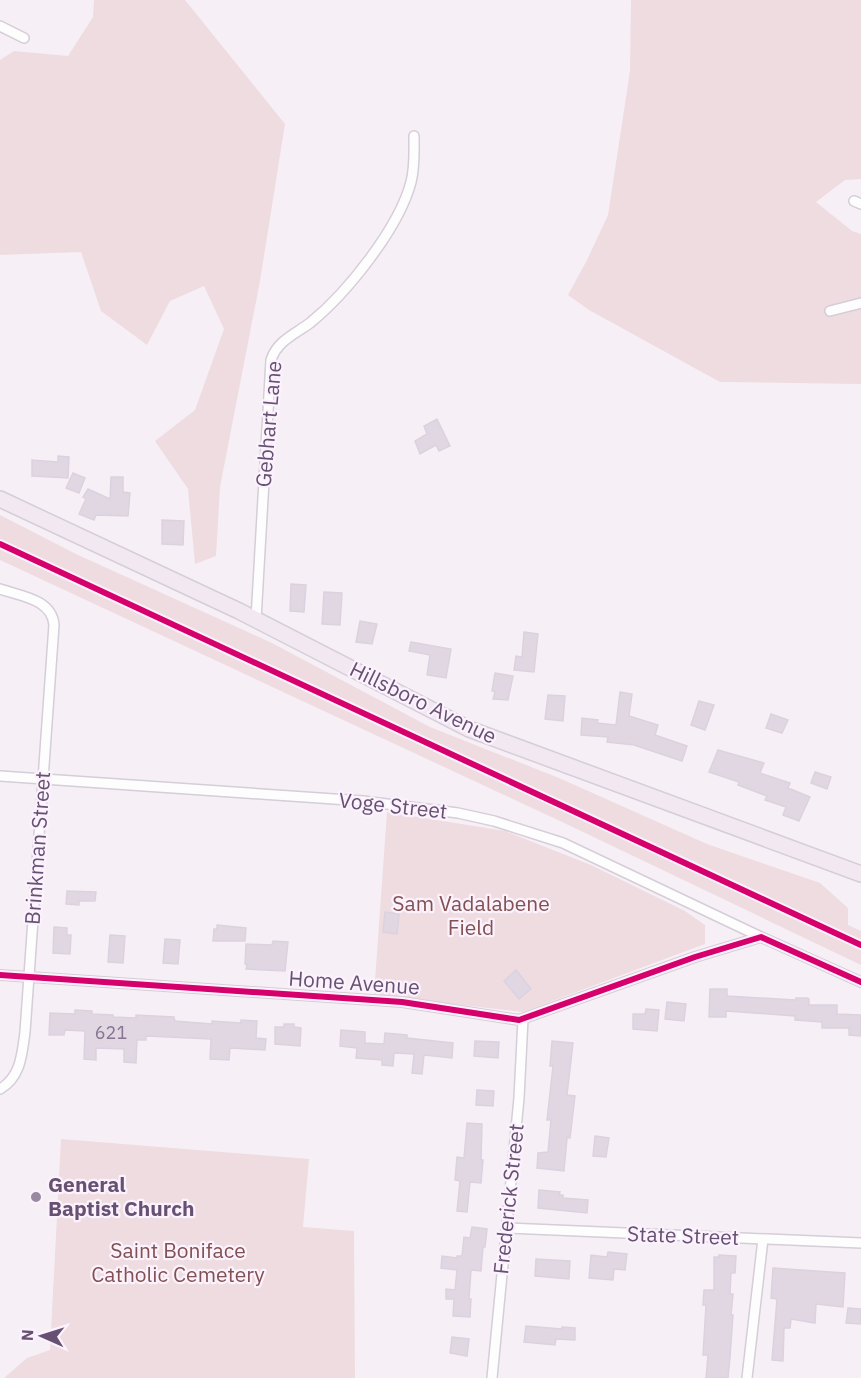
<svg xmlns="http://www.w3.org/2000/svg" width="861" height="1378" font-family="'IBM Plex Sans',sans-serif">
  <rect width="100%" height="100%" fill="#f6f0f6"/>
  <path fill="#eedce0" d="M94 0H185L285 124 260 281 220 487 216 556 195 564 188 489 155 441 195 410 224 329 204 286 170 301 147 345 101 311 81 252 0 255V60L14 51 68 56 93 17Z
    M631 0H861V179L845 180 816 202 852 231 861 234V384L720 382 589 310 568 295 587 260 608 215 630 71Z
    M0 515 76 554 272 643 430 727 559 778 707 844 820 883 848 908V925L861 931V965L560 821 0 560Z
    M387 812 505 831 591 865 685 911 705 925V944L523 1012 374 995Z
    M61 1139 309 1159 303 1227 354 1231 355 1378H4L27 1358 50 1350Z"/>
  <path fill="#e0d7e2" stroke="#dcd2df" stroke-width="1.5" d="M437 419 450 446 439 451 436 445 420 454 415 441 427 434 424 426Z
    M58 456 69 457 68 478 32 476V460L58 462Z
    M73 473 85 478 79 493 66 488Z
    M111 477H123V492L130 493 128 516 96 515 94 520 79 514 86 499 83 497 88 489 110 499Z
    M162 520 184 521 183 545 162 544Z
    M291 584 306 585 304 612 290 611Z
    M324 592 342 593 340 625 322 624Z
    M360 621 377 624 372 644 356 642Z
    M524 632 538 634 534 672 514 670 516 656 522 657Z
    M411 642 451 649 446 678 427 675 430 655 409 651Z
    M495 673 513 676 508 700 493 699 495 691H492Z
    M620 692 632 694 629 716 658 725 655 735 687 746 682 761 634 745 607 742 608 737 581 735 582 718 598 720 597 723 616 725Z
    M548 695 565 696 563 721 545 719Z
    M699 701 714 705 705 730 691 725Z
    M771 714 788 720 782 733 766 728Z
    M718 750 764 763 760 773 790 783 788 788 810 797 799 821 783 815 786 807 765 800 767 796 738 785 739 782 709 772Z
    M815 772 831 777 827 789 811 783Z
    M67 891 96 892 95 901H79V905L66 904Z
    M385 912 399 914 397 934 383 932Z
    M217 925 246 928 245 941H213L214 929H217Z
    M54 927 67 928V935H71L70 954 53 953Z
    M110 935 125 936 123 963 108 962Z
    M165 939 180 940 178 964 163 963Z
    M273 941 288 942 285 971 246 969 247 965 245 964 246 944 272 945Z
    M516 970 531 989 519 999 504 981Z
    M710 989H727V996L796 1000V998H807L809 999V1005H837V1014L861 1015V1036L849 1035V1028H822V1022L795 1020V1016L726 1011V1017H709Z
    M667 1002 686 1004 684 1021 665 1019Z
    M646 1009 659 1010 657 1031 633 1029V1014H645Z
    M75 1010 92 1011V1014L113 1015V1017L136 1018V1015L174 1017 175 1021 212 1024V1021L241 1023V1020L257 1021 256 1038 266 1039 265 1050 230 1048 229 1060 210 1059 211 1039 146 1036V1040H137L136 1063 124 1062V1049L96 1048V1060L84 1059 85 1031 65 1030 64 1035H49L50 1013 75 1014Z
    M284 1024H294V1027L301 1028 300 1046 275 1044V1027H284Z
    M341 1030 365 1032V1043L384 1044 385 1033 407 1035V1038L453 1043 452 1058 424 1055 422 1074 412 1073 414 1054 394 1053 393 1066 382 1065V1060L356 1058 357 1048 340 1046Z
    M475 1041 499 1042 498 1058 474 1056Z
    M552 1041 573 1043 567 1095 575 1096 570 1138H567L564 1171 537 1168 538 1153 548 1152 551 1120H547L553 1066H550Z
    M477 1090 494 1091 493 1106 476 1105Z
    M467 1123 482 1124 481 1160H483L481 1183 470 1182 467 1212 457 1211 460 1181 455 1180 457 1157 464 1158Z
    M595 1136 609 1138 606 1157 593 1156Z
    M539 1190 560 1192 559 1195H563V1198L588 1200 587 1213 538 1208Z
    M472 1227 487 1229 485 1247H483L481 1271 471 1270 469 1299H471L470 1317 453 1316 454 1299H446V1289L455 1290 457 1270 441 1268 442 1256 457 1258V1256H462L464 1237 470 1238Z
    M608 1252 627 1254 625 1270 614 1269 613 1280 589 1278 591 1255 607 1257Z
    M719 1255 736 1256 735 1273H731L730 1294H733L731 1315H733L730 1357 728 1378H706L708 1355H703L706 1305H703L704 1290H714V1257H719Z
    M536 1259 570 1261 569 1279 535 1276Z
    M773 1268 845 1273 843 1307 816 1304 815 1323 791 1319 790 1328H784L783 1361 772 1360 777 1299 771 1298Z
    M848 1308 861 1309V1324L846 1323Z
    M526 1326 562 1329V1327L575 1328V1340L556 1339 555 1345 524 1342Z
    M452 1337 469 1339 467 1356 450 1353Z"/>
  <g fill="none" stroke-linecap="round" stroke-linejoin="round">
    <g stroke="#d5cdd7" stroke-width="12">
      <path id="street" d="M0 26 24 38
        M854 201 861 204
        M830 311 861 303
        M0 589C20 596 52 599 54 625L25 1032C22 1054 21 1077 0 1089
        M256 619 271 360C277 341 295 334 310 323 347 293 399 228 411 182 415 167 414 151 414 136
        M0 776 363 801 458 813 494 821 563 843 761 937
        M0 975 402 1002 519 1020 695 957 761 937 861 982
        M506 1228 861 1243
        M492 1378 519 1098 523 1019
        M747 1378 763 1239"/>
    </g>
    <g stroke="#d5cdd8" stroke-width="18">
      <path id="primary" d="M0 499 239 611 469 729 861 874"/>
    </g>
    <use href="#street" stroke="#fefdfe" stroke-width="9"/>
    <use href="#primary" stroke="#f1e8f1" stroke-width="15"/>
    <g stroke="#fcf2fd" stroke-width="10">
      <path id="cycleway" d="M0 544 861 945
        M0 975 402 1002 519 1020 695 957 761 937 861 982"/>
    </g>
    <use href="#cycleway" stroke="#d6006c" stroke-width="6"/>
  </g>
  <circle fill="#9989a1" stroke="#fcf2fd" stroke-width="2" cx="36" cy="1197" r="6"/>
  <g text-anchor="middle" stroke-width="4.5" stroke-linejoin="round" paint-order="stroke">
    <g font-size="18" fill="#867490">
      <text x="111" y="1039">621</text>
    </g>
    <g font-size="21" fill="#675173" stroke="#fcf2fd">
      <text transform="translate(269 424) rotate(-85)" y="7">Gebhart Lane</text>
      <text transform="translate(423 703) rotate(26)" y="7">Hillsboro Avenue</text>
      <text transform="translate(393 806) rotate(6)" y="7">Voge Street</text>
      <text transform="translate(38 848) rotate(-86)" y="7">Brinkman Street</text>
      <text transform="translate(354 983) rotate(4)" y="7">Home Avenue</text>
      <text transform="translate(509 1199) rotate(-84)" y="7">Frederick Street</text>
      <text transform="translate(683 1236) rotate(2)" y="7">State Street</text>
    </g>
    <g font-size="21" fill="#825151" stroke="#fcf2fd">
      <text x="471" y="911">Sam Vadalabene<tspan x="471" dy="24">Field</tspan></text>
      <text x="178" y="1258">Saint Boniface<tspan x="178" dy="24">Catholic Cemetery</tspan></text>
    </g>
    <g font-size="21" font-weight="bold" fill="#675173" stroke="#fcf2fd" text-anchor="start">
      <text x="48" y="1192">General<tspan x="48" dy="24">Baptist Church</tspan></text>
    </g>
  </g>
  <g transform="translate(42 1336) rotate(273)" stroke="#fcf2fd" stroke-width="4.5" paint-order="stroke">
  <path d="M0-4.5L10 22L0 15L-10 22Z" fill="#675173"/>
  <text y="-9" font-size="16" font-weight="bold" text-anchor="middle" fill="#675173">N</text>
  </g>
</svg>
